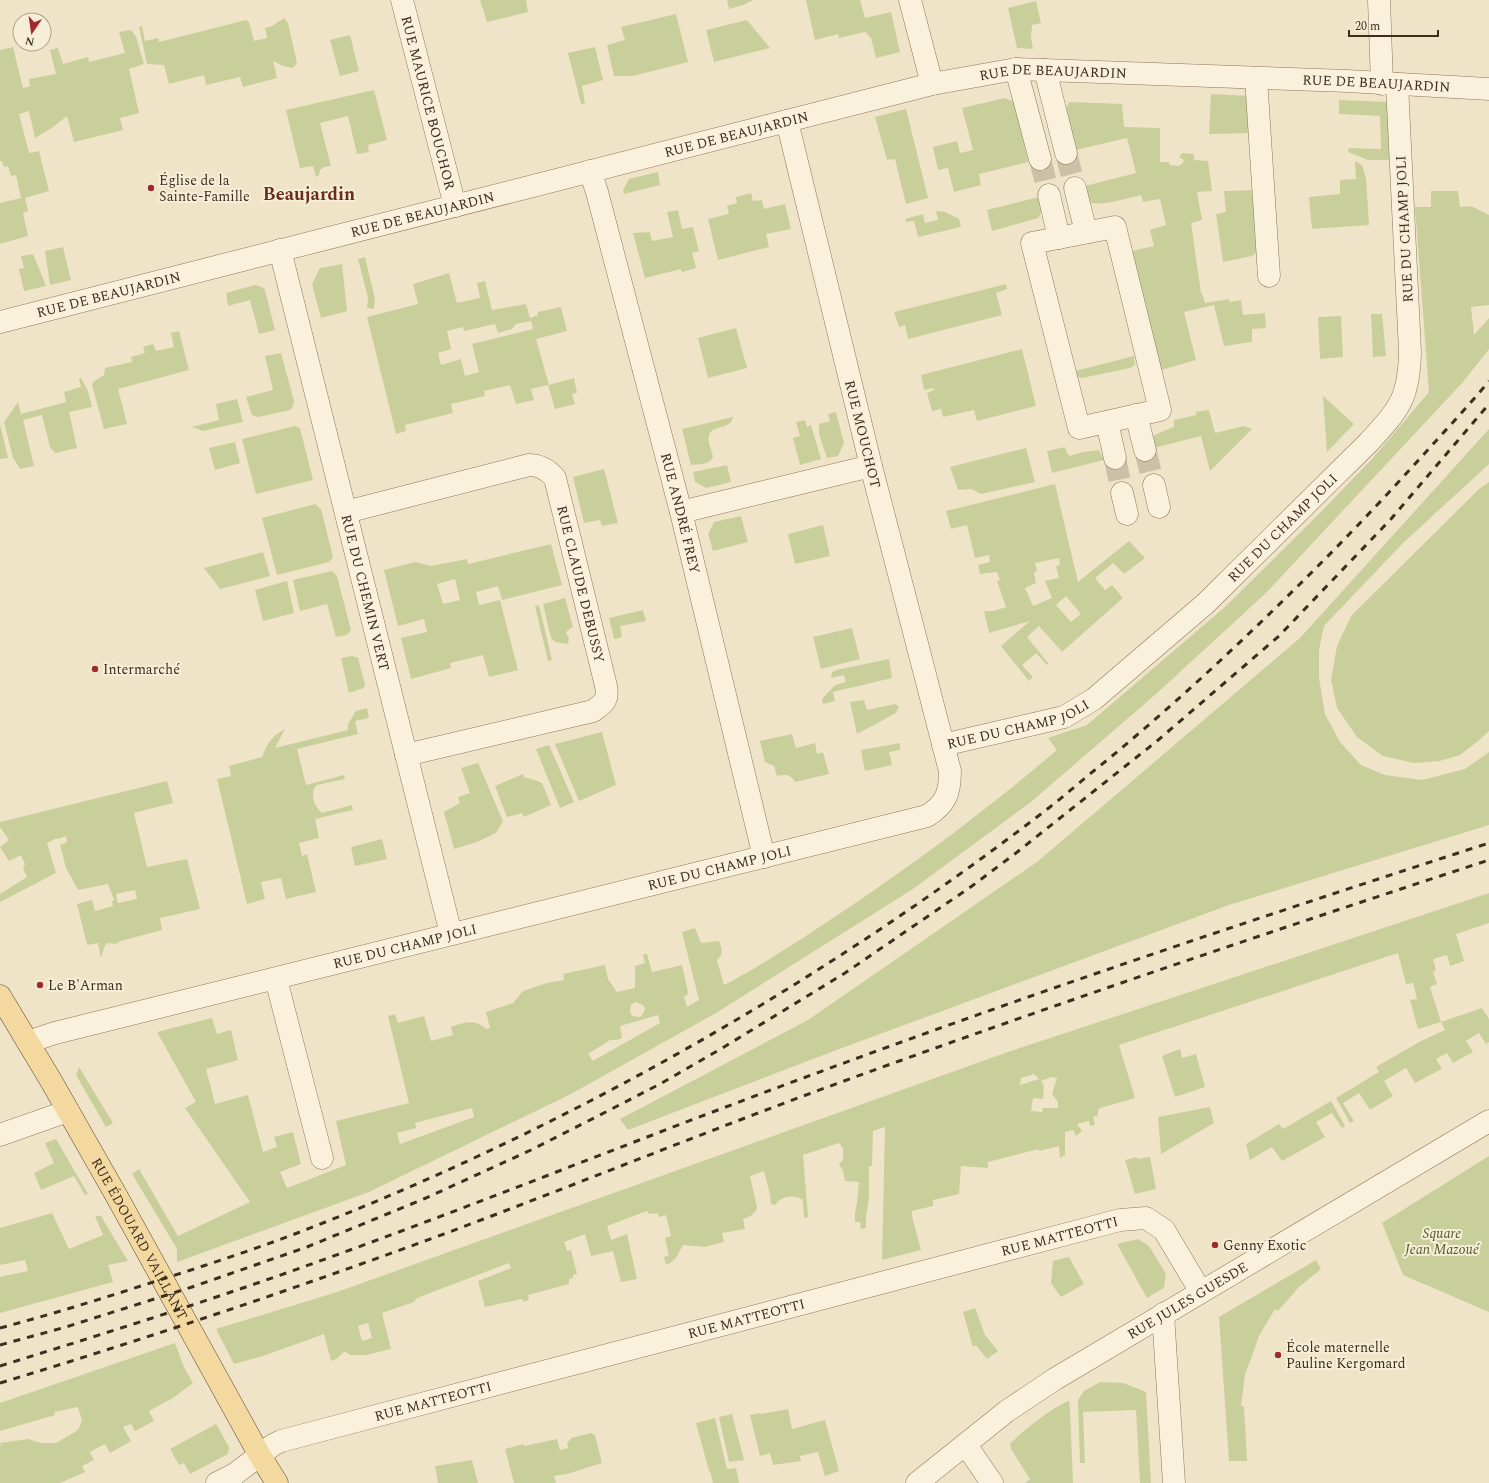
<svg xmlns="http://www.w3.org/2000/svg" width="1489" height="1483" font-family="Spectral,serif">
  <rect width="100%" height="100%" fill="#f0e4c8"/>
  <path fill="#c9cf9b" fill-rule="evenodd" d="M480 0H526L528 12 487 22Z
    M727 0H754L743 5 729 9Z
    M806 0H860L865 18 891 12 900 52 876 58 871 38 865 32 839 38 838 34 815 40Z
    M1036 1 1041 23 1032 25 1031 38 1033 49 1017 48 1008 8Z
    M676 14 688 62 633 76H614L607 45 625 40 621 27Z
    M284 18 288 23 297 63 293 68 283 66 273 61 277 78 243 87 240 77 206 85 204 75 169 84 164 65 147 64 139 27 142 26 145 41 158 38 159 42 246 20 249 22 254 41 267 38 265 28 272 26Z
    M747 20 770 48 714 62 706 30Z
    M131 30 136 37 144 64 129 69 139 113 120 118 123 130 74 142 67 116 52 128 35 138 29 111 19 114 29 153 39 151 49 191 25 198 28 211 23 213 28 236 0 244V203L21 198 16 175 11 176 8 166 4 167 2 161H0V50L13 47 23 88 30 86 29 79 56 74 50 50 58 48 63 64 88 57 89 62 125 53 119 32Z
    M350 35 359 71 340 76 330 40Z
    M595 47 603 80 582 86 585 103 581 104 568 53Z
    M374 90 387 140 368 145 369 152 357 154 348 116 320 123 331 166 324 167 320 170 319 175 316 177 313 166 300 168 286 110Z
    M1211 94 1250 96 1253 133 1209 134Z
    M1005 98 1014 102 1028 162 979 174 981 185 954 192 948 168 938 170 933 147 957 141 960 153 973 150 962 108Z
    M1339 100 1387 102 1391 160H1368L1348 152 1349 148 1381 149 1380 116 1339 114Z
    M1069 102 1122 104 1124 127 1160 128V162H1169L1170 165 1178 166 1182 164 1184 160 1179 157 1182 153 1194 154V160L1208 161 1212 191 1197 192 1202 220 1191 223 1201 293H1202L1205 303 1229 299V302L1241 300 1243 315 1265 313 1266 328 1252 329V342L1224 346 1214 305 1184 312 1196 360 1161 370 1132 251 1154 246 1150 230 1166 225 1160 199 1143 202 1141 195C1127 198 1098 208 1087 201L1081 187 1136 173 1127 138 1076 150 1066 110Z
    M906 109 928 198 906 204 895 159 887 160 875 117Z
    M1355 161 1362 165 1366 178 1369 225 1312 229 1309 197 1340 194V180L1356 179Z
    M658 172 660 185 624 194 623 190 629 179Z
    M1257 190 1261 249 1252 256 1223 262 1216 214 1226 212 1224 191Z
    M1431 191H1458L1460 207 1471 206 1489 215V305L1471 307 1474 335 1489 318V349L1463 382 1266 593 1156 694 1031 802 913 889 716 1013 571 1094 369 1192 177 1262V1249L132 1174 139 1169 178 1236 250 1202 185 1108 196 1102 157 1032 212 1018 217 1034 231 1030 238 1060 206 1069 215 1104 248 1095 263 1152 277 1147 274 1137 293 1132 301 1164 280 1172 287 1188 346 1165 336 1121 409 1103 388 1016 395 1014 398 1023 424 1016 431 1041 453 1035 451 1027C466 1022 474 1019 486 1029L490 1028 486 1012 513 1003 523 991 547 983 564 980 563 974 605 965 608 979 617 992 635 988V966L645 963 643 954H647L652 972 682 965 688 992V994L684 997 687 1007 699 1000 682 932 695 928 701 943 719 941C722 949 724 954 717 960L724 985C765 964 804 937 842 912 917 862 989 808 1057 750L1048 738 1087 725 1225 607 1315 518 1372 459 1429 392 1415 207H1431ZM635 1002 643 1005 645 1009 643 1014 640 1017 632 1016 630 1012 631 1005ZM658 1015 660 1023 593 1061 588 1054 610 1040H617L622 1038 620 1026ZM472 1108 474 1117 400 1144 397 1133 416 1128 415 1123Z
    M751 193 753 201 762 200 764 209 785 204 791 229 766 234 769 247 718 260 708 219 729 214 727 206 737 203 736 197Z
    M1039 197 1042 211 1038 218 992 231 987 210Z
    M678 210 682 229 693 227 699 251 692 253 696 268 682 272 681 269 645 278 633 233 650 232 652 241 673 237 667 212Z
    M936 211 945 212 959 219 961 227 918 237 914 221 906 222 905 219 923 214 925 223 938 220Z
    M63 247 71 280 50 285 45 251Z
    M33 254 46 286 24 291 19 269 24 268 21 256Z
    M365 257 375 299 374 309 367 308 368 298 358 259Z
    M342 264 347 311 321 318 312 284 320 268Z
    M449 273 457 303 480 298 477 283 485 281 492 310 526 304 530 318 538 315V312L561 307 567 331 536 339 549 385 574 378 577 393 572 394 575 404 555 409 548 385 531 389 534 400 516 404 510 385 484 391 485 396 451 404 453 413 405 425 406 431 396 434 367 317 418 304 413 284ZM531 321 533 329 472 344 479 372 465 376 461 359 441 365 438 353 451 349 447 331 463 327 464 331 495 324 498 333 512 329 516 324Z
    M1006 284 1007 289 996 293 1002 315 908 339 905 325 899 327 894 312Z
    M255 285 262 287 265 290 275 330 259 334 250 300 228 306 226 293Z
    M1371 314H1382L1386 356 1373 357Z
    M1341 316 1343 357 1320 359 1318 317Z
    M736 328 747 368 708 378 698 338Z
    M179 331 189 370 118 389 127 424 104 429 92 385 93 382 104 375 105 368 132 362 131 357 145 353 143 347 153 344 156 351 174 347 171 333Z
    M1022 349 1036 406 977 421 974 410 943 417 941 409 932 411 927 393 934 390V388L924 390 921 375Z
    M281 353 294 401 293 406 290 410 258 417 252 415 246 397 273 390 265 356Z
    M1134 356 1135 365 1130 368 1082 378 1078 377 1075 371Z
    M81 378 88 391 92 407 69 412 77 448 55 453 50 447 42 415 23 420 34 466 20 469 13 458 4 422 18 402 21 414 66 402 64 392 81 387 79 379Z
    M1323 396 1354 424 1327 452Z
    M237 399 243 422 203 431 192 427 219 420 216 404Z
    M1209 410 1215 433 1244 426 1252 429 1210 471 1201 436 1150 449 1152 436 1174 427V420L1196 415V412Z
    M836 412 844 443 838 456 827 458 819 434V424L830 421 828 414Z
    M733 417C731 430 713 424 709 435 707 443 712 450 713 457 709 465 699 464 691 465L682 429Z
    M805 420 807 427 811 425 821 459 800 465 793 438 800 436 796 422Z
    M0 424 8 458 0 459Z
    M295 426 300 428 313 480 256 494 242 439Z
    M1489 429V464L1403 543 1324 626 1319 650V678L1325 714 1340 742 1361 765 1385 775 1422 780 1465 769 1489 752V825L1229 905 834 1051 628 1130 620 1119 808 1020 1037 862 1300 638Z
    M235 442 240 463 215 470 209 448Z
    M1065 447 1067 453 1070 456 1083 452 1099 450 1104 460 1052 473 1047 451Z
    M1026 448 1035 482 981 494 971 489 958 490 950 467Z
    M727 465 731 482 706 488 695 482 693 472Z
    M604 469 618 523 602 526 600 520 584 523 573 477Z
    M1489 482V731L1477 742 1460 755 1440 761 1414 763 1383 756 1357 737 1337 708 1331 680 1337 646 1351 616 1479 489Z
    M1055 484 1078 582 1129 541 1145 558 1124 574 1113 563 1095 578 1105 590 1112 585 1123 598 1062 652 1039 626 1027 637 1049 664 1047 665 1036 653 1022 665 1033 677 1029 681 1001 646 1030 621 989 633 984 611H994L1006 607 997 581 1000 580 997 572 980 574 978 565 990 562 989 555 975 558 967 525 951 529 946 511ZM1059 558 1060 565 1056 566 1059 578 1045 581 1052 598 1033 606 1025 588 1036 583 1034 572 1037 571 1035 563ZM1066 596 1081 614 1071 622 1056 605Z
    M315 504 321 509 333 557 329 562 277 575 262 518Z
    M741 516 748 542 713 551 708 534 714 522Z
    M823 525 830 556 795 564 788 534Z
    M551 544 562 585 502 600 498 586 476 592 479 605 500 600 518 670 489 677 483 655 450 663 451 668 411 679 401 638 427 632 424 619 398 626 384 570 415 562 431 566 467 559 468 564ZM455 579 460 600 443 604 437 584Z
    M263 552 270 576 220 589 204 568Z
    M332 571 337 576 351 630 347 635 336 637 327 604 300 611 293 580Z
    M287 581 294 613 263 621 255 590Z
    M565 598 573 627 567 631 566 633 569 638 568 644 555 642 551 638 543 604Z
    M539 605 552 660 548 661 535 606Z
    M643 610 646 621 620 626 622 637 614 639 609 618Z
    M852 628 860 659 821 669 813 637Z
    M352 656 358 658 365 685 364 688 349 693 341 658Z
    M889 659 892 678 833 692 835 701 823 704 822 699 835 685 846 682 844 675 831 678 832 672 836 670Z
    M864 700 867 710 895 704 899 706 896 713 857 734 850 702Z
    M367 708 369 718 355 721 358 734 297 749 306 785 344 775 345 779 317 785C309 793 314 806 322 813L352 805 353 810 315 819 319 838 299 843 302 856 307 854 316 892 286 899 281 878 261 882 265 899 247 904 217 779 231 776 229 766 262 757C267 743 272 736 285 729L275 748 348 730V724L356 711Z
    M602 732 616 785 579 801 555 744Z
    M792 734 796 748 815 743 817 754 823 752 829 774 795 782C791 774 784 774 777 776L774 766 765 762 760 741Z
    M900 743V750L889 752 892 765 865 771 861 750Z
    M549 745 574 802 560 808 536 749Z
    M478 763 503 821 496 833 477 842 454 849 444 812 460 803 458 797 470 793 461 768Z
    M523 774 524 777C530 779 536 780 542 783L551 805 524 817 522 813 507 817 495 786Z
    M167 781 173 803 134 813 147 867 187 859 200 909 160 918 162 930 121 941 115 944 108 943 105 945 101 958 98 943 87 945 77 904 92 900 95 911 113 906 112 901 114 900 108 884 78 890 66 868 60 845 67 842 66 836 58 839 57 838 47 843 56 873 0 902V894L27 877 23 869 25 864 21 855 9 861 0 847 9 840 0 827V822ZM135 890 137 899 118 903 116 894Z
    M382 839 387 859 355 866 351 847Z
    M1489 893V923L1456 934 1464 961 1450 966 1447 955 1433 959 1436 970 1433 972 1437 984 1430 987 1441 1022 1482 1008 1489 1019V1042L1486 1044 1479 1033 1466 1041 1473 1052 1453 1063 1447 1053 1436 1059 1442 1069 1415 1083 1406 1068 1384 1081 1393 1096 1370 1110 1359 1093 1343 1103 1354 1121 1350 1123 1336 1098 1379 1072 1376 1067 1421 1041 1445 1030 1441 1022 1418 1029 1410 1000 1417 999 1413 983 1406 984 1398 953 1119 1045 1135 1098 1100 1108 1098 1110V1115L1093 1117 1095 1125 1090 1126 1089 1121 1077 1124 1082 1131 1076 1136 1073 1130 1065 1132V1155L1060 1158 1059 1146 1039 1151V1149L988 1162V1168L961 1166 959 1194 933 1200V1206L912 1211V1216L921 1250 882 1260 885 1127 873 1131 872 1166H869V1199L866 1216V1228L861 1229 860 1222H855V1214L857 1202 859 1182 845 1181 843 1171 839 1164 843 1160V1148L839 1143 803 1155 808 1217 804 1218 803 1200C794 1194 781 1196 775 1205L771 1204 770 1195 764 1171 750 1176 757 1207C756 1214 749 1217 743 1219L745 1229 722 1233 724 1242 705 1247 683 1245C678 1254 676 1261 666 1265L664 1257 669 1255 665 1238 671 1236 666 1215 659 1217 658 1213 649 1214 647 1211 607 1226 611 1240 627 1234 637 1279 621 1282 613 1251 591 1256 585 1234 564 1242 567 1251 571 1250 577 1274 573 1275V1278L569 1279V1284L528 1295 529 1300 523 1302 522 1299 485 1307 478 1281 511 1268 509 1263 417 1298 414 1302 382 1313 391 1349 366 1355H350L346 1352H344L336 1359 331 1361 324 1334 263 1356 234 1364 216 1329 337 1292 1005 1053ZM1034 1074 1039 1079 1020 1085 1021 1078ZM1052 1077 1057 1078 1052 1094 1058 1102V1108H1043L1042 1112 1031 1111 1033 1098 1043 1099 1044 1086 1041 1081ZM368 1323 372 1338 362 1341 358 1326Z
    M1180 1049 1182 1058 1196 1054 1205 1087 1175 1097 1162 1056Z
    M79 1067 113 1123 106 1127 76 1075Z
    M1331 1101 1345 1126 1342 1128 1332 1113 1316 1122 1325 1137 1282 1161 1272 1147 1250 1160 1246 1144 1279 1124 1283 1129Z
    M1210 1107 1214 1123 1161 1154 1158 1117Z
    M56 1139 88 1194 85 1195 74 1176 41 1190 34 1173 54 1163 45 1143Z
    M1489 1156V1312L1403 1275 1382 1223Z
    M1137 1157V1159L1150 1157 1156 1189 1135 1194 1125 1160Z
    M52 1213 69 1249 103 1235 95 1216H101L128 1261 108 1265 113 1282 0 1313V1277L28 1271 25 1260 0 1265V1228Z
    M1138 1239 1149 1246 1166 1274 1164 1288 1147 1298 1117 1244Z
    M1069 1257 1084 1284 1061 1297 1051 1283 1053 1261Z
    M1316 1260 1321 1269 1299 1287 1278 1311 1275 1309 1259 1336 1245 1375 1241 1406 1244 1407 1247 1461H1229L1219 1317Z
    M975 1308 985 1335 998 1351 987 1359 976 1345 973 1347 963 1312Z
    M175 1343 183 1365 193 1383 173 1398 149 1411 154 1421 135 1431 131 1424 123 1427 131 1441 110 1453 105 1444 90 1452 94 1460 82 1466 85 1472 60 1483H0V1446L1 1445 0 1443 28 1439 41 1443H56L75 1432 79 1428 82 1421 78 1407 54 1412 55 1415 0 1431V1403Z
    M1100 1382 1123 1383 1146 1392 1151 1483H1140L1136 1410 1083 1412 1085 1463H1080L1078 1400 1084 1391Z
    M1069 1401 1070 1409 1073 1483H1025L1030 1479 1011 1449 1010 1444C1021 1432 1054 1406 1069 1401Z
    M788 1409 792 1429 825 1420 839 1471 825 1476 818 1452 800 1456 801 1461 773 1465 770 1453 760 1456 750 1415 760 1413 761 1414Z
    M732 1414 744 1460 729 1462 719 1417Z
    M715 1418 727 1469 736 1468 739 1483H713L710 1471H709L696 1423Z
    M216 1424 229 1447 228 1454 190 1474 184 1463 179 1465 170 1449Z
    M591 1433 595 1435 602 1463 567 1474 554 1476 556 1483H514L505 1449 523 1444 524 1446 557 1439 560 1450 568 1448 567 1444 571 1438Z
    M472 1460 478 1483H438L435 1466Z"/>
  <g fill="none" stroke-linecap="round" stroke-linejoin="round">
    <path stroke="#ccc0a6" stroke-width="22" stroke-dasharray="22 11" stroke-linecap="butt" d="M1066 153 1075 188
      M1040 159 1049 195
      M1145 450 1154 485
      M1115 458 1122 493"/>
    <g stroke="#8d765c" stroke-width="23">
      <g id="minor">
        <path id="s1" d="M402 0 455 206"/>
        <path d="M910 0 932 84"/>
        <path d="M1379 0 1382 84"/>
        <path d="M1016 69 1040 159"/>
        <path d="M1045 70 1066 153"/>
        <path d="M1256 78 1269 276"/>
        <path id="s2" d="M590 171 597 192 681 512 764 857"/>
        <path d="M1075 188 1086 232"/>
        <path d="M1049 195 1059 238"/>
        <path d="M1115 227 1160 410 1079 428 1032 243Z"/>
        <path id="s3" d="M280 250 451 934"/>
        <path id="s4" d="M0 322 932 84 1016 69 1347 81 1489 89"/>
        <path d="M1136 415 1145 450"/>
        <path d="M1107 422 1115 458"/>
        <path d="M1154 485 1159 507"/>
        <path d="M1122 493 1127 514"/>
        <path id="s5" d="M346 512 529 465C540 465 548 470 555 478L606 686C609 700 603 704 593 711L406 755"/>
        <path d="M681 512 871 466"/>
        <path id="s6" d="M943 745 1064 717 1094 699 1205 604 1369 442C1399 409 1409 399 1410 352L1397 84"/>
        <path d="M276 979 322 1158"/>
        <path id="s7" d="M28 1042 55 1033 927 816C946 804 950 793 950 771L871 466 787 121"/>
        <path d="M0 1135 68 1111"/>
        <path d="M1163 1314 1174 1483"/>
        <path d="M966 1445 992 1483"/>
        <path id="s8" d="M217 1483 235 1474 273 1445 281 1441 1120 1220 1146 1218 1164 1230 1201 1292"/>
        <path id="s9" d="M917 1483 1007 1411 1055 1379 1489 1121"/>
      </g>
    </g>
    <g stroke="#5b4430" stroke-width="23">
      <g id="major">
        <path id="s10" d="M0 996 50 1079 116 1195 259 1454 277 1483"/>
      </g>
    </g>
    <use href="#minor" stroke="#faf1dc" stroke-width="22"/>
    <use href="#major" stroke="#f3d9a0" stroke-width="22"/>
    <path stroke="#3d2e20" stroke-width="3" stroke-dasharray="7 7" stroke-linecap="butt" d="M0 1328C49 1315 98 1300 147 1284 198 1268 250 1251 300 1232 569 1128 822 983 1050 807 1069 792 1087 776 1106 761 1180 700 1250 634 1318 566 1358 526 1397 484 1435 442 1453 422 1472 402 1489 381
      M0 1345 66 1327 192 1287 307 1247 426 1198 531 1150 598 1116 660 1084 724 1047 845 973 972 886 1016 853 1157 741 1279 636 1391 519 1489 404
      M0 1366C106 1333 212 1300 317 1262 481 1203 643 1137 806 1077 1032 993 1260 917 1489 843
      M0 1383C149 1338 297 1288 444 1234 567 1188 690 1138 814 1092 1037 1010 1263 934 1489 860"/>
  </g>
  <g fill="#9e2a2b" stroke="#f7eed8" stroke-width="1.5">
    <circle cx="151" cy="188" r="4"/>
    <circle cx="95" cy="669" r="4"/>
    <circle cx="40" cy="985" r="4"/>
    <circle cx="1215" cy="1245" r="4"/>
    <circle cx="1278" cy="1355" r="4"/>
  </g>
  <g text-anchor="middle" stroke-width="4" stroke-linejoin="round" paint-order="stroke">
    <g font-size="14" fill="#3d2e20" stroke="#f7eed8">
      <text dy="5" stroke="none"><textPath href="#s4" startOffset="1084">RUE DE BEAUJARDIN</textPath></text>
      <text dy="5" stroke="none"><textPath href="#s4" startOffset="1408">RUE DE BEAUJARDIN</textPath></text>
      <text dy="5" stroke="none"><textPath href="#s1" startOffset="106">RUE MAURICE BOUCHOR</textPath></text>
      <text dy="5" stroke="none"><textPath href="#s4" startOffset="760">RUE DE BEAUJARDIN</textPath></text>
      <text dy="5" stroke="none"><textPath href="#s4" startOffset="436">RUE DE BEAUJARDIN</textPath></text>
      <text transform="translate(1404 229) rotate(-93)" y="5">RUE DU CHAMP JOLI</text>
      <text dy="5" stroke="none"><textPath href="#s4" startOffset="112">RUE DE BEAUJARDIN</textPath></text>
      <text transform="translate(863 434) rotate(76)" y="5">RUE MOUCHOT</text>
      <text dy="5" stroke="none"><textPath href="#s2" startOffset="354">RUE ANDRÉ FREY</textPath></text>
      <text dy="5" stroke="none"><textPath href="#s6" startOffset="414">RUE DU CHAMP JOLI</textPath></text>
      <text dy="5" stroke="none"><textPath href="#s5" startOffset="328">RUE CLAUDE DEBUSSY</textPath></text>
      <text dy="5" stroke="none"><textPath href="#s3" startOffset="353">RUE DU CHEMIN VERT</textPath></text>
      <text dy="5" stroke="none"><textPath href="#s6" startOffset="78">RUE DU CHAMP JOLI</textPath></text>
      <text dy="5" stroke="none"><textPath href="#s7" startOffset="713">RUE DU CHAMP JOLI</textPath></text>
      <text dy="5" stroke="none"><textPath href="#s7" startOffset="389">RUE DU CHAMP JOLI</textPath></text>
      <text dy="5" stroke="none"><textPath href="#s8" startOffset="882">RUE MATTEOTTI</textPath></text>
      <text dy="5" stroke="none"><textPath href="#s10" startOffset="280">RUE ÉDOUARD VAILLANT</textPath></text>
      <text dy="5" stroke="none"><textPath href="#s9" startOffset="327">RUE JULES GUESDE</textPath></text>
      <text dy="5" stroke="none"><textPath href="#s8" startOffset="558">RUE MATTEOTTI</textPath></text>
      <text dy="5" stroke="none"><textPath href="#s8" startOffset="234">RUE MATTEOTTI</textPath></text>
    </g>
    <g font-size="14" fill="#3d2e20" stroke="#f7eed8" text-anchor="start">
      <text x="159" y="185">Église de la<tspan x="159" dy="16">Sainte-Famille</tspan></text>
      <text x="103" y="674">Intermarché</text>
      <text x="48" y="990">Le B'Arman</text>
      <text x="1223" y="1250">Genny Exotic</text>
      <text x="1286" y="1352">École maternelle<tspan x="1286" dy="16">Pauline Kergomard</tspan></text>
    </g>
    <g font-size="14" font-style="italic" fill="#4d5a26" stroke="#f7eed8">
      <text x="1442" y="1238">Square<tspan x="1442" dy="16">Jean Mazoué</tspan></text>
    </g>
    <g font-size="18" font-weight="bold" fill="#6b2e1e" stroke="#f7eed8">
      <text x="309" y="200">Beaujardin</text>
    </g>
  </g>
  <g transform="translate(32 32) rotate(193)"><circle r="19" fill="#f7eed8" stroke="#ada18e"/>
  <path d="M0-3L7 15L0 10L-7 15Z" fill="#9e2a2b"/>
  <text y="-6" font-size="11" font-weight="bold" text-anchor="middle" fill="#3d2e20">N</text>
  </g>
  <path d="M1349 30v6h89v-6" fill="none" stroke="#3d2e20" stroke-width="2"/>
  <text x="1355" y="30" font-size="12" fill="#3d2e20" stroke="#f7eed8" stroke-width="3" paint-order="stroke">20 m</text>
</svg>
